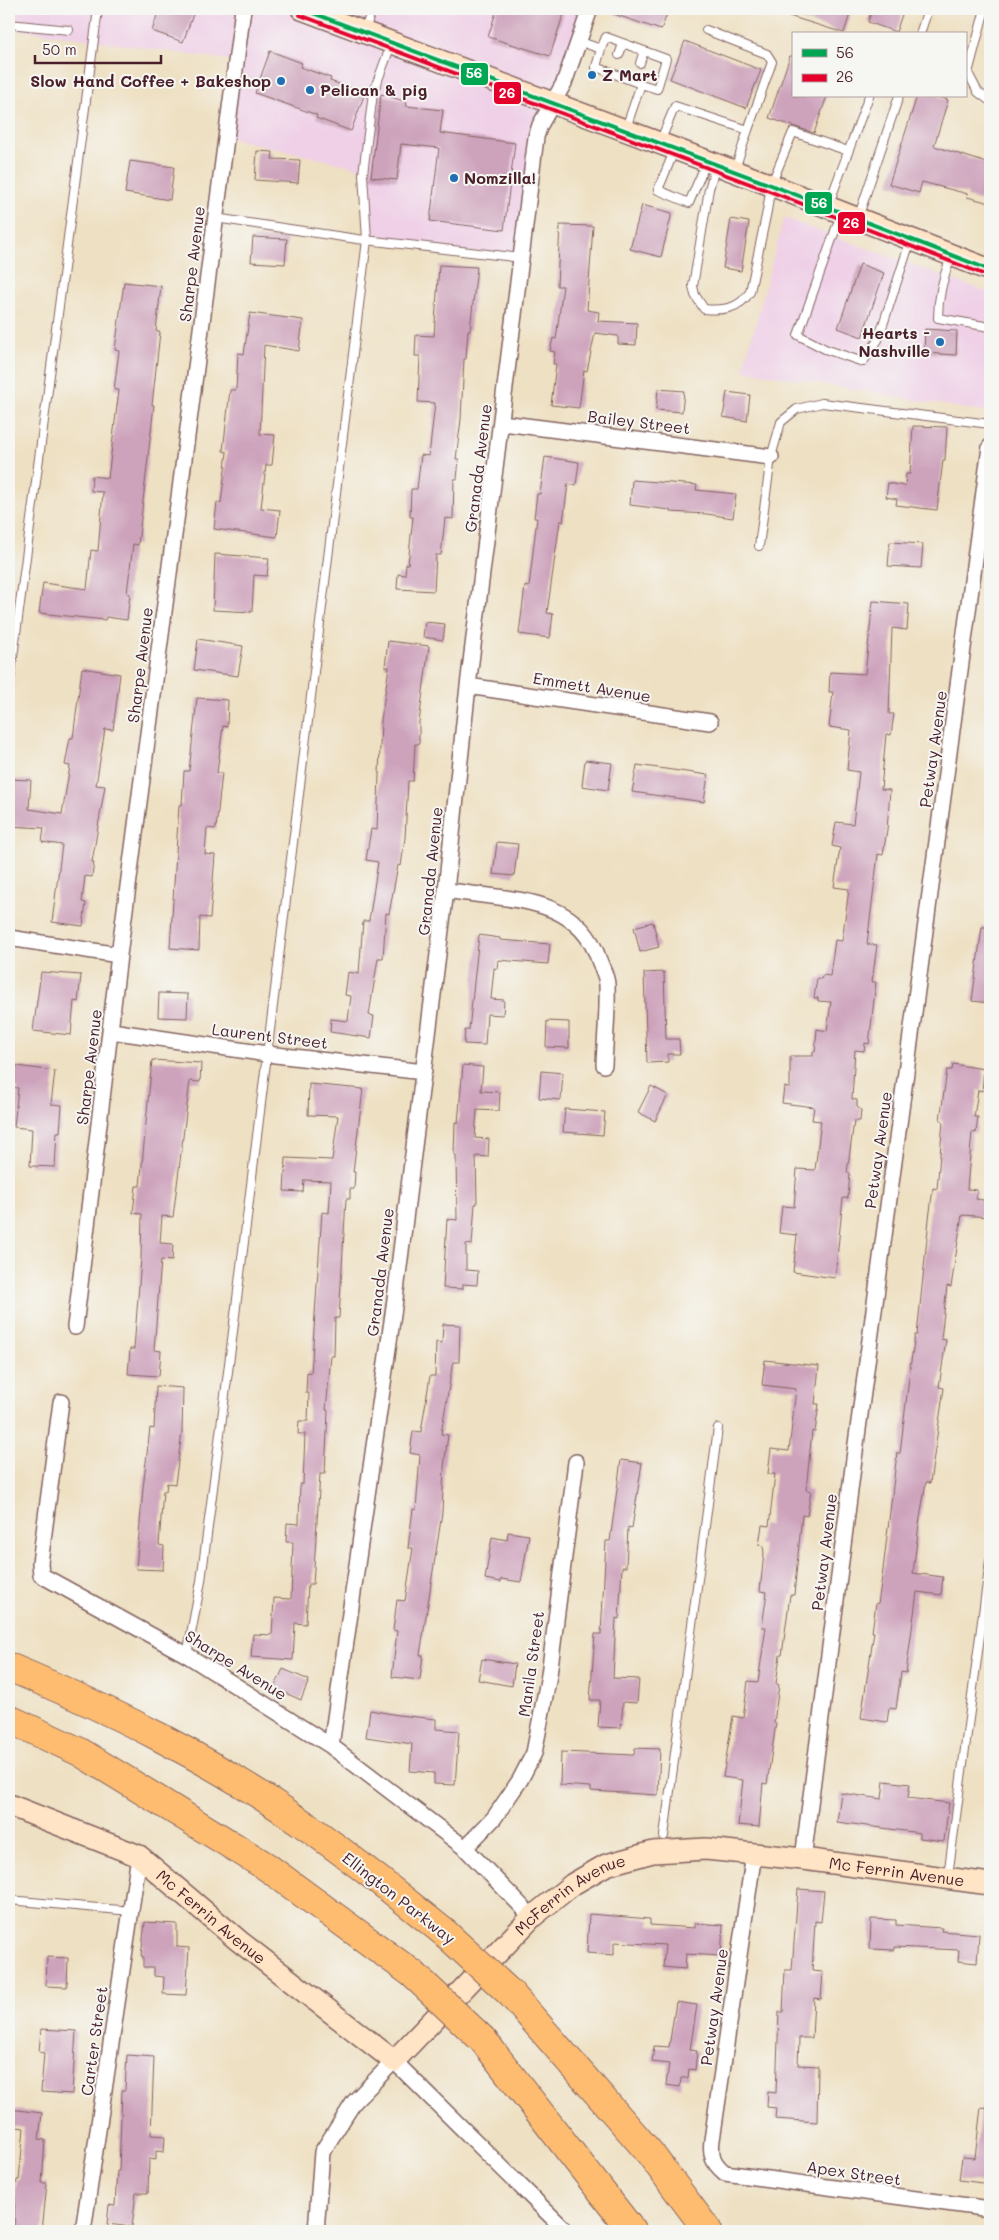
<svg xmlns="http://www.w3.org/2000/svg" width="999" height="2240" font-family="Mali,sans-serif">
  <rect width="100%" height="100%" fill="#f6f6f2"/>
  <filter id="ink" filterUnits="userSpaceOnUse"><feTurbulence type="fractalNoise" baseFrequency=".02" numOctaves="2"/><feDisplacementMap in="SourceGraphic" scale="10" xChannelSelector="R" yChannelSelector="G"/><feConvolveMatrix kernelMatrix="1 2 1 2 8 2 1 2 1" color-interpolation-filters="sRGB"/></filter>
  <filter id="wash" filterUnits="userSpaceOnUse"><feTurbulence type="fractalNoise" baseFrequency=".0096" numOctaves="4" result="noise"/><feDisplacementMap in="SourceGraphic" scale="20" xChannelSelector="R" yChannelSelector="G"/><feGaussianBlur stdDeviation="1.12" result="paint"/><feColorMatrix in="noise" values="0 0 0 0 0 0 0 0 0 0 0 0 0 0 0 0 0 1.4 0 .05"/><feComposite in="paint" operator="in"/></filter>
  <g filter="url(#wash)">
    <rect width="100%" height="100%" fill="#eee0c2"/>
    <path fill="#efd0e7" d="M9 9H590L540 125 522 258 367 240 364 169 226 137 235 61 9 28Z
      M784 218 990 293V413L743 370Z"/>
    <g id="blocks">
      <path fill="#cda3bc" d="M159 9H195L183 42 152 31Z
        M497 9H565L550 56 488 37Z
        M605 9H669L661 30 605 11Z
        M776 9H842L851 11 844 33 776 12Z
        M872 9H904L896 32 868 22Z
        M685 41 761 70 746 108 670 79Z
        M270 51 302 63 300 67 331 78 330 81 365 93 351 131 316 118 317 115 255 93Z
        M790 56H793V96H827L814 133 769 118Z
        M381 94 407 102 406 106 443 110 440 133 515 143 504 230 430 221 439 148 401 144 397 180 371 177Z
        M917 96H936L948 100 934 146 990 164V203L967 197 968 194 922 182 919 193 889 184Z
        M257 151 273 152 272 159 300 160 298 183 255 180Z
        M130 161 174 167 170 200 125 193Z
        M642 205 672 213 661 257 630 249Z
        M731 219 749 222 741 271 723 268Z
        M560 225 593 226 587 310 599 312 598 321 637 323 636 345 618 344V336L595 333 587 371 584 370 579 408 551 405 556 364H553L555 352 550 351 553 338 556 339 563 286H557Z
        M253 237 287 239 285 264 251 262Z
        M860 264 884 273 862 337 838 328Z
        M439 265 477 267 470 330H468L466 359H464L461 419 456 459H459L457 479H454L453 519 445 518 441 555H436L434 591 397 589 398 574 405 575 406 564H408L413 517H410L411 489H417L421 455 429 456 435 403 418 402 420 356H415L416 335 434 336Z
        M124 282 161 286 156 331 160 332 152 405H154L138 545 133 544 127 593 130 594 127 620 106 617 105 620 39 613 43 583 87 589 91 550 98 551 103 492 91 491 92 476 108 478 119 390H114L119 351 115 350Z
        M250 313 303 320 299 351 264 345 260 434 275 435 272 465H266L261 508 280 510 277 537 214 529 217 502 221 503 227 452 223 451 230 390H236L238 353 244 354Z
        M925 329 957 331 956 355 924 353Z
        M658 389 684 391 682 412 656 410Z
        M727 392 750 395 747 421 723 417Z
        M913 426 947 427 945 460H943L937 510 896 505 897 499 886 497 888 483 905 486 906 474H910Z
        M545 457 579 462 576 485 568 484 563 522 560 521 547 613 553 614 550 638 519 634 525 586 529 587 537 518H534L537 494H540Z
        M632 480 697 485 696 490 736 494 733 518 707 514 670 512V510L630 505Z
        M890 542 923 544 921 568 888 566Z
        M215 554 269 558 267 576 254 575 252 612 213 610Z
        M873 601 909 604 907 630 892 628 889 714H894L891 735 886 734 881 789 890 790 887 830 883 855 878 854 867 944 877 945 872 982H876L869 1044 865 1043 864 1051 855 1050 852 1099 857 1100V1107L861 1110 860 1121H854L847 1173H850L848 1198H843L835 1278 793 1272 797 1235 779 1233 782 1206 794 1207 797 1169 815 1170 821 1121 812 1120 814 1107 782 1103 784 1087 790 1088V1056H813V1051L815 1052 817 1029 827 1031 831 1002 818 1001V998H814L817 978 821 979 823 975 830 976 835 940 842 941 849 889 834 887 840 848 832 846 836 822 853 824 859 772 847 770 851 730 829 727 833 692H829L830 672 865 674Z
        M425 622 445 624 443 640 423 637Z
        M198 639 243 646 238 676 194 670Z
        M388 641 429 646 419 722V744H415L413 781H408L405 838 401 866 398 865 389 914 386 913 383 958H378L369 1015 374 1016 371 1038 330 1032 331 1019 348 1021 351 996 345 995 348 972 359 974 363 921H369L378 862 366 860 371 829 377 830 381 720 389 667H385Z
        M82 668 120 674 113 730 105 729 96 785 105 786 92 862H94L92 877 85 876 82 902 86 903 83 926 52 922 62 845 42 842 44 828 9 826V779L31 780 29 809 62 814 70 766 65 765 70 738H73Z
        M197 698 228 700 227 727 223 726 217 773H222L216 829 207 828 205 854 215 855 210 918 200 917 199 950 170 948 179 805H182L184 771H189Z
        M585 760 612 763 608 790 582 786Z
        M637 765 708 775 704 802 632 792Z
        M497 842 518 844 514 876 493 874Z
        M653 922 659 947 640 952 634 927Z
        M982 927H990V1003L972 1001Z
        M479 935 500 938V940L550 944 548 964 498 960 497 969 494 968 491 999 504 1000 503 1015 487 1014 485 1045 464 1044 465 1030H469Z
        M41 972 81 975 78 1002 74 1001 71 1035 33 1031Z
        M664 972 666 1039H679L680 1054H668V1062L647 1063 644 973Z
        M159 993 188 994 187 1018 158 1017Z
        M547 1021 569 1022V1048L546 1047Z
        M152 1060 201 1063 200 1082 190 1081 173 1217 162 1216 160 1243 173 1244 172 1261 161 1260 154 1350 161 1351 159 1376 128 1374 130 1349H134L141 1259 142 1214 133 1213 136 1186H140Z
        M953 1064 984 1069 982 1091 978 1090 974 1117H978L976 1133 972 1132 967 1189 977 1190 976 1199 990 1201V1217L962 1215 951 1287 947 1286 941 1339 946 1340 939 1387 944 1388 930 1483 926 1482 919 1524 913 1573 943 1577 941 1595 917 1592 906 1673 901 1672 896 1709 889 1708 887 1722 861 1718 874 1632H872L876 1603 878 1604 883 1570 897 1453H900L911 1361 915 1335H917L929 1219 933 1188 937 1189 943 1121 940 1120 947 1070H952Z
        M9 1065 55 1071 51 1104 62 1105 60 1132H57L55 1167 30 1166 32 1129 14 1127 18 1088 9 1087Z
        M463 1065 483 1067 481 1091 500 1092 499 1111 477 1110 475 1138 489 1139 488 1157 476 1156 477 1204H475L472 1245 466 1244V1270L478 1271 477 1285 463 1284V1289L443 1288 447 1219 457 1220 456 1155H454L455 1122 458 1123Z
        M541 1071 563 1073 561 1100 539 1098Z
        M309 1084 363 1089 353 1172H355L354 1189H350V1199H346L339 1318H335L334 1356H331L326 1410H328L325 1474H320L313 1584H308L306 1624 295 1623 293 1660 251 1657 253 1634 272 1635 274 1598 291 1599 293 1542H286L287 1523 299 1524 300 1484H303L305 1434H298L299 1421H308L309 1393H306L307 1372 311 1373 322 1212 329 1213 331 1181 304 1180 303 1192 284 1191 286 1158 332 1160 338 1116 308 1115Z
        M651 1086 668 1095 655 1121 638 1112Z
        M565 1109 605 1112 603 1135 563 1132Z
        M443 1324 460 1325 459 1362H453L441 1434 448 1435 444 1467 442 1513 420 1655H423L420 1680 392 1677 397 1631 393 1630 397 1600 405 1601 413 1548H408L413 1509 416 1510 420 1455 410 1453 413 1431 421 1432 430 1376H435L436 1342 442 1343Z
        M765 1360 819 1366 815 1404H819L815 1432 812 1431 806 1490 811 1491 807 1516 802 1515 794 1595H790L782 1655H780L776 1684 779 1685 774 1723H776L767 1784 763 1783 759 1827 738 1825 743 1780 723 1777 733 1716 743 1718 748 1681 758 1682 766 1627H762L767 1592 760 1591 764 1553 763 1546 759 1545 762 1525 769 1526 775 1474H768L771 1449 789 1451 796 1389 762 1385Z
        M156 1386 183 1388 182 1432 175 1484 167 1483 166 1491H163L159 1545 164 1546 163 1570 136 1569 143 1488 150 1428 154 1429Z
        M621 1460 642 1463 632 1528 628 1527 626 1567H622L619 1619 616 1618 613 1678 639 1679 637 1703 623 1702 621 1728 598 1727 600 1700H590L595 1634H601L606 1541H610Z
        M508 1532 529 1535 521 1582 501 1579V1582L485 1579 492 1537 507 1540Z
        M482 1659 515 1664 512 1686 478 1680Z
        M283 1669 309 1680 301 1700 274 1688Z
        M370 1710 398 1715 436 1719V1729L459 1731 455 1785 434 1784V1773L410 1771 412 1744 366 1737Z
        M635 1748 660 1749 658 1795 591 1791V1787L560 1785 561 1752 634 1755Z
        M884 1781 910 1784 908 1798 949 1803 944 1841 920 1838V1833L837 1822 841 1793 882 1799Z
        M798 1889 824 1891 821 1922 815 1921 812 1971 823 1972 821 1999 814 1998 812 2038H799L798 2065 818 2066 817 2122 775 2119 776 2108 767 2107 768 2092 776 2093 779 2012H783L785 1970H792Z
        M589 1914 650 1919V1925L695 1928V1923L723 1925 721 1956 686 1954 685 1969 663 1967 665 1945 614 1942V1955L587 1953Z
        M871 1919 896 1920V1925L942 1928 941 1931 979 1934 977 1963 958 1961 959 1950 895 1947V1950L870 1949Z
        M145 1922 177 1924V1947L189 1948 186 1995 163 1994 164 1977 154 1976V1967H143V1956H141Z
        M47 1957 68 1958 67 1987 46 1986Z
        M676 2002 697 2005 690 2050 697 2051 695 2070 689 2069 688 2078H681L680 2087 666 2085 669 2064 652 2062 654 2046 669 2047Z
        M41 2029 76 2031 72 2094 41 2092 44 2053 39 2052Z
        M127 2055 154 2057 151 2135 165 2136 164 2152 156 2151V2160L149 2159 148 2193H136L132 2227 107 2224 109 2205 115 2206 117 2171H119L122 2090H125Z
        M981 2107 990 2108V2184L959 2180 962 2157 975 2158Z
        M9 2109 42 2113 39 2139 45 2140 42 2183H47L42 2231H14L15 2194 17 2180H19L24 2128 9 2126Z"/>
    </g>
  </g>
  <g filter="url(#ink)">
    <use href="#blocks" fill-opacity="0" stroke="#836360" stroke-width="1"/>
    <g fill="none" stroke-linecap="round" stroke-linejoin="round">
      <g stroke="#836360" stroke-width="10">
        <path id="lane" d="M985 9 968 73 978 92 990 101
          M9 24 69 30
          M365 30 372 9
          M706 30 767 54 772 62 748 130
          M920 34 928 9
          M578 41 601 49 606 37 666 59 657 89 641 84 626 128
          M601 49 596 67 641 84
          M619 55 623 44
          M640 63 644 51
          M660 142 675 106 748 130 735 169
          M675 149 658 190 689 203 706 163
          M716 165 709 189 693 286 695 295 704 309C723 311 739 309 750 292L767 211 771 185 793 132 848 151
          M828 206 869 96
          M841 214 798 335 825 349 863 362 878 340 910 242
          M215 218 357 239 522 258
          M858 218 899 96
          M951 257C943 277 938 296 938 318L990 327
          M979 531 990 532
          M759 546 771 457 781 422 797 409 822 403 990 424
          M9 687 98 9
          M187 1655 201 1581 229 1364 367 240 363 174 373 93 391 45
          M664 1836 718 1428
          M948 1876 990 1561
          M9 1900 131 1911"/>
      </g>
      <g stroke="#836360" stroke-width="18">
        <path id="street" d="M502 423 771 457
          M468 686 710 722
          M446 890C504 901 577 893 599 960 602 968 607 977 607 985 608 1011 605 1039 604 1065
          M9 938 119 955
          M111 1031 267 1054 424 1072
          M75 1327 119 955 243 9
          M61 1402 40 1563 41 1575 187 1655 331 1746 465 1848 532 1917
          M331 1746 394 1307 446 890 468 686 536 137 540 125 564 83 590 9
          M465 1848 494 1818 520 1780 534 1753 549 1675 576 1462
          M754 1853 712 2140C710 2156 713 2163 725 2173L990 2209
          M803 1859 854 1459 990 447
          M83 2231 139 1856
          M316 2231 322 2152 354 2102 394 2061 566 2231"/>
      </g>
      <g stroke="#836360" stroke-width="24">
        <g id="secondary">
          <path d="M302 9 771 185 990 270"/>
          <path id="s1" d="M9 1805 139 1856 239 1941 394 2061 532 1917 573 1884 606 1865 653 1852 706 1849 803 1859 990 1884"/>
        </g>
      </g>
      <g stroke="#836360" stroke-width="30">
        <path id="highway" d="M9 1667C111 1710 211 1759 302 1823 352 1858 399 1896 446 1934
          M9 1719 80 1752 267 1867 413 1974
          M511 1994 649 2152 708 2231
          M483 2040 632 2231"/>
      </g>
      <use href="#lane" stroke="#fff" stroke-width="8"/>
      <use href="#street" stroke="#fff" stroke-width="15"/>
      <use href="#secondary" stroke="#ffe4c6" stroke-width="21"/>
      <use href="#highway" stroke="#febc70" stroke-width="28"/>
      <g stroke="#836360" stroke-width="30" stroke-linecap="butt">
        <path id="highway-bridge" d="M446 1934 511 1994
          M413 1974 483 2040"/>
      </g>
      <use href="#highway-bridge" stroke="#febc70" stroke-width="28"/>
      <g stroke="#f6f6f2" stroke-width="8">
        <path id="bus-1" d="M302 9 771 185 990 270"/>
      </g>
      <g stroke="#f6f6f2" stroke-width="8">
        <path id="bus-2" d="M300 15 769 191 988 276"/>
      </g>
      <use href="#bus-1" stroke="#00a651" stroke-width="4"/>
      <use href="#bus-2" stroke="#e4002b" stroke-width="4"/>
    </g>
  </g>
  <g fill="#1f6fb2" stroke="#f6f6f2" stroke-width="2">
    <circle cx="592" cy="75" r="5"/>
    <circle cx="281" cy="81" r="5"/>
    <circle cx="310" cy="90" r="5"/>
    <circle cx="454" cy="178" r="5"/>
    <circle cx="940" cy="342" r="5"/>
  </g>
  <g text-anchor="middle" stroke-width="4" stroke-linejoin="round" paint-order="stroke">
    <g font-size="16" font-weight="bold" fill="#4a1f2b" stroke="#f6f6f2" text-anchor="start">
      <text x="602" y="81">Z Mart</text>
      <text x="271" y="87" text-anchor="end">Slow Hand Coffee + Bakeshop</text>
      <text x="320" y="96">Pelican &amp; pig</text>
      <text x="464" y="184">Nomzilla!</text>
      <text x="930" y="339" text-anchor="end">Hearts -<tspan x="930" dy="18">Nashville</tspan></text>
    </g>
    <g font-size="16" fill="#4a1f2b" stroke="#f6f6f2">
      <text transform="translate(192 264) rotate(-83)" y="6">Sharpe Avenue</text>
      <text transform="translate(639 422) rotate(7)" y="6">Bailey Street</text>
      <text transform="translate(478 468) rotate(-83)" y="6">Granada Avenue</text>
      <text transform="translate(140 665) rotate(-83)" y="6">Sharpe Avenue</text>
      <text transform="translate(592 687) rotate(9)" y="6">Emmett Avenue</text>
      <text transform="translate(933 749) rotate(-82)" y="6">Petway Avenue</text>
      <text transform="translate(430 871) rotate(-84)" y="6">Granada Avenue</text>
      <text transform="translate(270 1036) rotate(7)" y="6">Laurent Street</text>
      <text transform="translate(89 1067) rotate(-83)" y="6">Sharpe Avenue</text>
      <text transform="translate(878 1150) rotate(-82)" y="6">Petway Avenue</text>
      <text transform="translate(380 1272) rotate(-83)" y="6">Granada Avenue</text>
      <text transform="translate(824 1552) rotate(-83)" y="6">Petway Avenue</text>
      <text transform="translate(531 1664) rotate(-82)" y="6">Manila Street</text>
      <text transform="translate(236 1665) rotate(32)" y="6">Sharpe Avenue</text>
      <text dy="6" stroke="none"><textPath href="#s1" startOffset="1051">Mc Ferrin Avenue</textPath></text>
      <text transform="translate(399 1898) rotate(38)" y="6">Ellington Parkway</text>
      <text dy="6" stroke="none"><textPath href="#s1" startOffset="711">McFerrin Avenue</textPath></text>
      <text dy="6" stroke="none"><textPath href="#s1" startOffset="234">Mc Ferrin Avenue</textPath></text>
      <text transform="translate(714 2007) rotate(-82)" y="6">Petway Avenue</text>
      <text transform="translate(94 2041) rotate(-82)" y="6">Carter Street</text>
      <text transform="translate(854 2173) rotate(8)" y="6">Apex Street</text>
    </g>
  </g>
  <g stroke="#f6f6f2" stroke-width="2">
    <rect x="460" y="62" width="29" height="24" rx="5" fill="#00a651"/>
    <rect x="493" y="81" width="29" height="24" rx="5" fill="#e4002b"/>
    <rect x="804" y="191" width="29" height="24" rx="5" fill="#00a651"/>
    <rect x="837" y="211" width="29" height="24" rx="5" fill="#e4002b"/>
  </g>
  <g font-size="14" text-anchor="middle" font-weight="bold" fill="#fff">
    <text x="474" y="78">56</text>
    <text x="507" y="98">26</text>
    <text x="819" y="208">56</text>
    <text x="851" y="228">26</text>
  </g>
  <rect width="999" height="2240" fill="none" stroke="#f6f6f2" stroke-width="30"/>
  <rect x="792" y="32" width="175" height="65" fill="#f6f6f2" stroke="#b1a0a2"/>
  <rect x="802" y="49" width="25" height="8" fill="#00a651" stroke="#b1a0a2"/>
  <text x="836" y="58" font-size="15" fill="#4a1f2b">56</text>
  <rect x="802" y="74" width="25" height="8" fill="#e4002b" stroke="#b1a0a2"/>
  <text x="836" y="82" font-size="15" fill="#4a1f2b">26</text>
  <path d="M35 55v8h126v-8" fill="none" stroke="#4a1f2b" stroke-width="2.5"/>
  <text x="42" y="55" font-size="15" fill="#4a1f2b" stroke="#f6f6f2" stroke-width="4" paint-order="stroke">50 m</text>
</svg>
